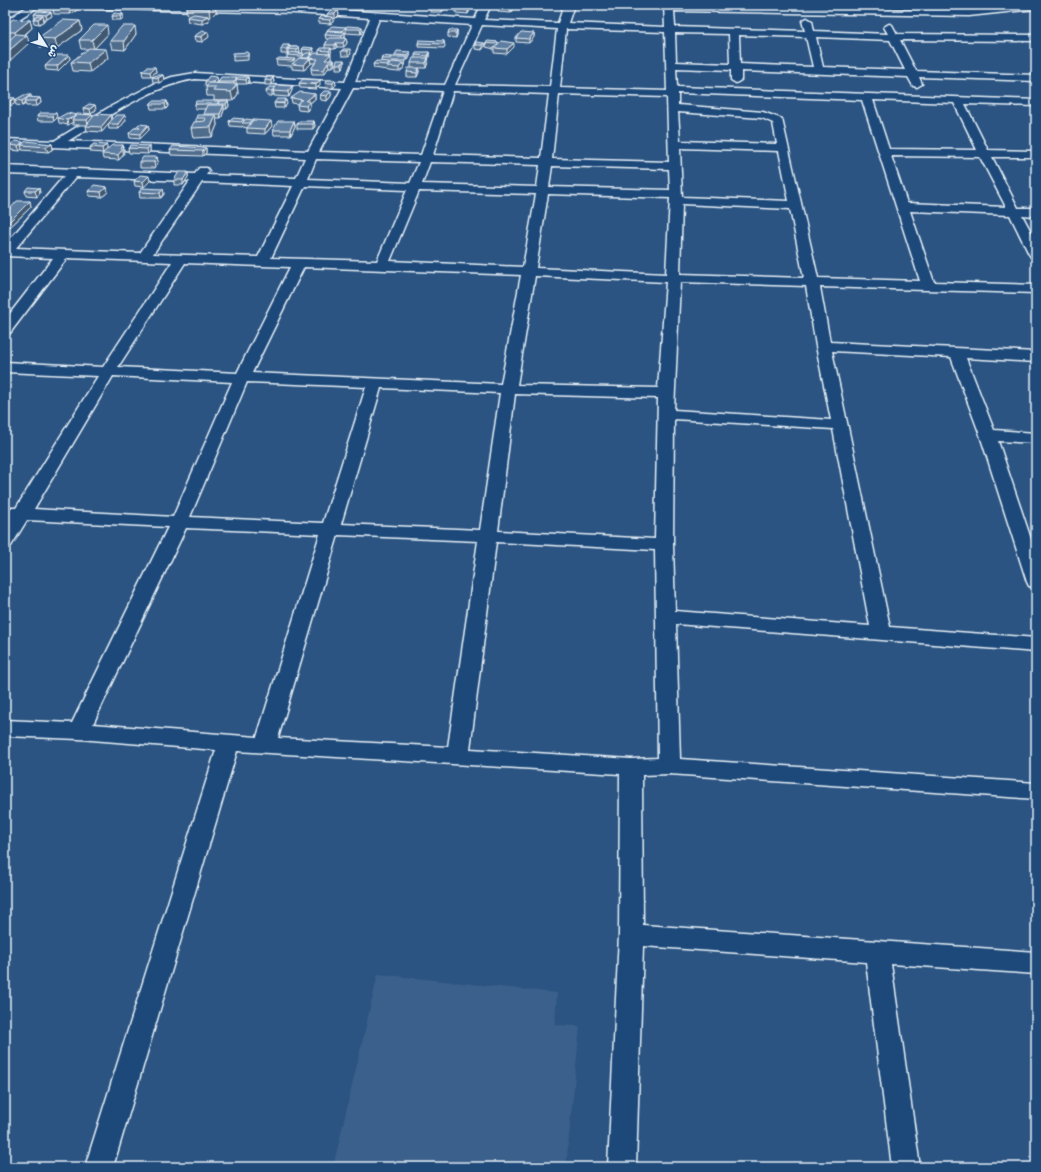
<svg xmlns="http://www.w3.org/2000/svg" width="1041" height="1172" font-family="Dekko,'Playpen Sans Arabic',sans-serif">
  <rect width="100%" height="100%" fill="#2b5482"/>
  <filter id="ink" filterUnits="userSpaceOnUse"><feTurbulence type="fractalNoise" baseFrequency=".025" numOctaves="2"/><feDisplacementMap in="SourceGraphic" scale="8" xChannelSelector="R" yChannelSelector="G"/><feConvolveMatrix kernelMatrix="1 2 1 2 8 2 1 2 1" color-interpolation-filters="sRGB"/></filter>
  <g filter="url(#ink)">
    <path fill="#3a608b" d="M378 974 557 993 555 1025 580 1026 566 1167H333Z"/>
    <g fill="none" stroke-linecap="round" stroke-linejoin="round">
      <g stroke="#e8f1f8" stroke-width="3">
        <path id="minor" d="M30 5H41L5 28V21Z
          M62 5H191L295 7 475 19 481 5H491L484 20 558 23 564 5H574L568 23 665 27 664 5 929 10H969L1020 5H1036V9L969 16 674 11 675 27 805 31 802 21 807 18 812 21 814 31 888 34 884 27 889 24 892 25 897 34 1036 35V41L900 40 916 71 1036 75V81L919 77 922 84 917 87 913 86 908 77 741 71V80L736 83 731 80V70L676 68 677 87 1036 100V106L965 104 988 150 1036 151V157H992L1018 208H1036V216L1022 215 1036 241V258L1031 257 1029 254 1010 215 910 211 934 282 1036 285V293L820 287 830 342 1036 352V362L966 358 994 430 1036 433V443L998 441 1036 554V588L1029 586 1027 582 980 435 951 357 832 351 890 627 1036 638V652L676 624 680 759 1036 783V799L669 774 642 775 643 925 1036 952V974L891 964 920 1167H892L866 962 643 946 636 1167H608L619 935 620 774 237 751 113 1167H85L216 750 79 739 5 736V720L72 723 168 527 27 520 11 546 5 548V527L10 519 5 518V508H16L98 376 5 372V362L103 367 172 262 67 258 10 333 5 334V320L53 258 5 256V245L64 176 5 174V166L195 174 199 168H207L209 171 206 175 296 178 305 158 5 145V139L54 141 108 108 156 83 172 77 195 73 345 82 370 18 295 13 67 8ZM379 19 472 25 445 85 355 82ZM482 25 557 29 550 87 455 85ZM566 29 665 32 667 91 560 88ZM675 33 729 34 730 64 676 62ZM739 35 806 37 813 67 740 64ZM816 37 890 40 905 70 823 67ZM195 79 342 88 308 151 68 141C107 118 150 86 195 79ZM353 88 443 91 421 155 319 152ZM453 91 549 94 541 158 433 155ZM678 93 862 100 920 281 818 278 782 119 763 112 678 105ZM559 94 667 97 669 162 552 159ZM873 100 954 103 977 150 889 149ZM678 112 762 118 773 123 777 144 680 141ZM680 148 779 151 789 201 682 197ZM891 156 980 157 1006 207 907 203ZM316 159 419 162 410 183 308 179ZM430 162 540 165 537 187 422 184ZM552 166 669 169 670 190 549 187ZM76 177 190 181 140 253 16 248ZM202 182 293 186 258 257 153 254ZM305 186 407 190 377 261 271 258ZM419 191 536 194 523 267 390 261ZM548 194 670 198 666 274 536 268ZM682 204 790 209 804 278 680 274ZM185 263 290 267 237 373 118 367ZM304 267 521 275 501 384 252 373ZM535 276 666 282 658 388 517 385ZM680 282 806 286 816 346 831 420 674 410ZM113 376 232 382 173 517 34 509ZM247 382 366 387 323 523 190 517ZM381 388 500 393 480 530 341 524ZM515 394 658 398 655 539 498 531ZM674 419 833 429 870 626 675 611 673 545ZM186 528 320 534 257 737 93 724ZM338 535 478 541 448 747 278 738ZM496 542 655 550 658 758 631 759 470 749Z"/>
      </g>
      <use href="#minor" fill="#1f4a7a" fill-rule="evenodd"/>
    </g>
    <path fill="#506c8a" stroke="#e8f1f8" d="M71 5H79V9L70 14H54L53 9 68 7Z
      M215 5 216 12 210 18H208L209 21 202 24 188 22 187 17H188L186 8Z
      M425 5H455L454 6 445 5 444 10 442 12H430V7L431 6H425Z
      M500 5H508L507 6H513V11L511 13 498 12V8Z
      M517 5H525L523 8H517Z
      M469 8V12L468 14 456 13V9Z
      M338 10 339 15 335 19 333 18V22L330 24 319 23 318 19 327 17V14Z
      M38 11 52 16 47 19H44V21L39 24 34 23 33 19 35 18 34 14Z
      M123 14V18L121 20H113L112 16Z
      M30 20 32 28 25 35 29 43 5 40V25Z
      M80 21 82 30 57 48 40 47 38 38Z
      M346 27V28L362 27V31L361 34 346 33V32L345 33V37L344 38H346L347 43 344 47H337L335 49H331V53L330 54 331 59 330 60H334L335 65 333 67H329L324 74H312L311 69 315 63H311V64L304 70 292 69V66L277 65 276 60 287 58V55L288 54V52L287 54H281V49L289 45 290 47H299L300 52 299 53H303L302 49 313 48 314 52 312 54V55L319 53V50L325 48V45L328 39H326L325 35 327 32V30Z
      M457 30V35L456 38 448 37V33Z
      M534 33V37L529 43 516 42V38Z
      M108 34 94 49 108 58 90 72 73 71 71 62 88 49H81L79 40Z
      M136 34 125 50 112 49 110 41Z
      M194 36 209 37 202 42 195 41Z
      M444 41 445 46 444 48 418 47V43Z
      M498 42V45L514 47 507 54 494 53V49L486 47 485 43Z
      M484 43V47L482 50 475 49V45Z
      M344 49 351 54 348 56H342L341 51Z
      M248 52V60L233 61V56Z
      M410 52V56L408 60H406L405 66H403L404 68 399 72 388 71 387 70 374 68 373 64 381 62V59L391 57 392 60 395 57V55Z
      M429 52V57L426 68H419V72L417 77H407V72L411 68V63L415 58V55Z
      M69 55 70 59 58 71 46 70 45 66Z
      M344 60V65L343 69H336V64Z
      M155 67 156 72 151 76H143L142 71Z
      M163 75 164 80 159 83 153 82 152 77Z
      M237 77V78L248 77 249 82 247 84H237L236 83V84H237L238 94 233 101H214V96H207L206 86H205V82L218 81 216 84H218V82Z
      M273 77 274 82 271 85H265V80Z
      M335 80 336 85 333 88H326L325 83Z
      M299 83 320 85 316 89 300 88Z
      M292 86V90L289 97 274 96V94L272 96H267L266 91Z
      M331 91V96L327 101 321 100 320 95Z
      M315 94V99L310 103V106L307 111 298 110 297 105 298 104 292 103 291 98Z
      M5 97 15 100 31 98H40L41 103 37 106H26L25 104 23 106 16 105 15 103 11 106 9 105 10 110 5 113Z
      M167 101 168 106 166 109H151L150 104Z
      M228 101 229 106 227 109H224V110L221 119H216L217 125 212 137 193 138 191 128 196 122V118L203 115 205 109H195V104L219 103Z
      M274 103 287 104 284 108H275Z
      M95 105 96 110 91 114 84 113 83 108Z
      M56 113 57 118 54 121H38L37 116Z
      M77 115H92L93 117 112 120H126L119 129H109L108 124 102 132 87 131 86 126 87 125H73V122L68 125 59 123 58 118Z
      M244 119V121L253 120V121L272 126 265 134 247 133V128L243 127 242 126V127L230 126 229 121Z
      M294 121 295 126 291 135H274L273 130Z
      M314 121 315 126 313 129H297V124Z
      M148 125 149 130 140 139 130 138 129 133 136 128V127Z
      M23 143 52 144 53 149 48 152 22 150V149L20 151 11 150 10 145Z
      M94 144 107 149 123 145 124 150 123 152 124 154 119 160 103 159 102 154 103 153 91 152 90 147Z
      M150 146V152L148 154 129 153 128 148Z
      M206 148V153L203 156 171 155 170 150Z
      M157 157 158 162 155 168H140V162Z
      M188 172V177L183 185H174V180Z
      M134 181H150L144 187 135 186Z
      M39 188 40 193 37 197 26 196 25 191Z
      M163 189 164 194 161 198H140L139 192Z
      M88 191 108 192 102 197 89 196Z
      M30 201 31 207 10 227H5V211Z"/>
    <path fill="#415871" stroke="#e8f1f8" d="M77 5H79V9L70 14 69 10Z
      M214 5H215L216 12 210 18 209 9Z
      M444 6V10L442 12V8Z
      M513 6V11L511 13V8Z
      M469 8V12L468 14V10Z
      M338 10 339 15 335 19V14Z
      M51 12 52 16 47 19 46 15Z
      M123 14V18L121 20 120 16Z
      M43 16 44 21 39 24 38 19Z
      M208 16 209 21 202 24V19Z
      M333 17V22L330 24V20Z
      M30 20 32 28 17 41 15 32Z
      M80 21 82 30 57 48 55 39Z
      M107 25 108 34 94 49 92 40Z
      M135 26 136 34 125 50 124 41Z
      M346 27V32L345 33V37L342 40V31Z
      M362 27V31L361 34 360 29Z
      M457 30V35L456 38V33Z
      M208 32 209 37 202 42 201 37Z
      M534 33V37L529 43V39Z
      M27 35 29 43 5 65V54Z
      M346 38 347 43 344 47 343 43Z
      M336 43 337 47 335 49V45Z
      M484 43V47L482 50V45Z
      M514 43V47L507 54V49Z
      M289 45 290 49H288V52L287 54V49Z
      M299 47 300 52 297 54V50Z
      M313 48 314 52 312 54 313 58H309L310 60V59L311 64 304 70 303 65 308 61V58L312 54 311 50Z
      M331 48V53L330 55 331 54V59L325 64V60L330 55 329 51Z
      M106 49 108 58 90 72 88 63Z
      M350 49 351 54 348 56V51Z
      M410 52V56L408 60V56Z
      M429 52V57L428 60V56Z
      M69 55 70 59 58 71 57 66Z
      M428 58V62L426 68V63Z
      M334 60 335 65 333 67V62Z
      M344 60V65L343 69 342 64Z
      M328 62 329 67 324 74V70Z
      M403 63 404 68 399 72V68Z
      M155 67 156 72 151 76 150 72Z
      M419 68V72L417 77V73Z
      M163 75 164 80 159 83 158 78Z
      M217 77 218 81 213 87V82Z
      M237 77V79H236V83L234 87V82Z
      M248 77 249 82 247 84 246 80Z
      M273 77 274 82 271 85V81Z
      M320 80V85L316 89V84Z
      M335 80 336 85 333 88V83Z
      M237 84 238 94 233 101 231 92Z
      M292 86V90L289 97 288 92Z
      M275 87V91H273L274 94 272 96V91Z
      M331 91V96L327 101V96Z
      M315 94V99L310 103V106L307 111 306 101Z
      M31 95 32 100 25 101V104L23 106 22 101Z
      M15 98V103L11 106 10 101Z
      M40 98 41 103 37 106 36 101Z
      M286 99 287 104 284 108V103Z
      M167 101 168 106 166 109 165 104Z
      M228 101 229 106 227 109 226 104Z
      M9 105 10 110 5 113V107Z
      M95 105 96 110 91 114 90 109Z
      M224 105V110L221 119 220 114Z
      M56 113 57 118 54 121 53 116Z
      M77 115 72 120 73 122 68 125 67 120Z
      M92 115 93 119 88 125 87 120Z
      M111 115 112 120 102 132 101 127Z
      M125 115 126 120 119 129 118 124Z
      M216 115 217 125 212 137 211 127Z
      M271 121 272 126 265 134V129Z
      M294 121 295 126 291 135 290 130Z
      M314 121 315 126 313 129V124Z
      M148 125 149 130 140 139V134Z
      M23 142 24 145H21L22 149 20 151 18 146Z
      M52 144 53 149 48 152 46 147Z
      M107 145V150L103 153 102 148Z
      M123 145 124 150 123 152 124 154 119 160 118 155Z
      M150 146V152L148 154 147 149Z
      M206 148V153L203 156V151Z
      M157 157 158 162 155 168 154 162Z
      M188 172V177L183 185V180Z
      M149 176 150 181 144 187 143 182Z
      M107 187 108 192 102 197 101 192Z
      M7 188 8 193 5 196V190Z
      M39 188 40 193 37 197 35 191Z
      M163 189 164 194 161 198 160 193Z
      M30 201 31 207 10 227 9 222Z"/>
    <path fill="#5d7da1" stroke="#e8f1f8" d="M59 5H71L66 7H68L71 5H77L69 10 53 9Z
      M190 5H214L209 9 186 8Z
      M432 5 444 6 442 8 430 7Z
      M499 6H513L511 8H498Z
      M458 7 469 8 468 10 456 9Z
      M331 10H338L335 14H327Z
      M38 11 51 12 46 15 34 14Z
      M114 13 123 14 120 16H112Z
      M194 14 208 16 202 19 187 17Z
      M38 16H43L38 19H33Z
      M321 16 333 17 330 20 318 19Z
      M13 19 30 20 15 32H5V25Z
      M63 20 80 21 55 39 38 38Z
      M94 25H107L92 40H79Z
      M122 26H135L124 41H110Z
      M332 26 346 27 342 31 327 30Z
      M347 26 362 27 360 29H345Z
      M449 30H457L456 33H448Z
      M202 31 208 32 201 37 194 36Z
      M328 31 345 32 342 36 325 35Z
      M521 32 534 33 529 39 516 38Z
      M16 34 27 35 5 54V44Z
      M329 38H346L343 43H336L335 45H325Z
      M419 40 444 41 443 44 418 43Z
      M488 41 498 42 495 44 485 43Z
      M501 41 514 43 507 49 494 48Z
      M476 42 484 43 482 45H475Z
      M283 45H289L287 49H281Z
      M290 47H299L297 50 288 49Z
      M304 47 313 48 311 50 302 49Z
      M89 48 106 49 88 63 71 62Z
      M321 48H331L329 51 319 50Z
      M344 49H350L348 51H341Z
      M397 51 410 52 408 56 395 55Z
      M248 52V56H233V53Z
      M291 52 304 54 301 56 287 55Z
      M416 52H429L428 56 415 55Z
      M306 53H312L308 58H301Z
      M315 53 331 54 325 60H334L333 62H328L324 70 311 69 318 59 309 58Z
      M57 55H69L57 66H45Z
      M382 56 391 57 390 59H381Z
      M392 57H406L405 61H391Z
      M279 58 295 59 293 61 276 60Z
      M299 58 310 59 303 65 292 64Z
      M413 58H428L426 63H411Z
      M337 60H344L342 64H336Z
      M376 61 390 62 388 65 373 64Z
      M392 62 403 63 399 68 387 67Z
      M147 67H155L150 72 142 71Z
      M408 68H419L417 73 407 72Z
      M157 75H163L158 78 152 77Z
      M209 76 217 77 213 82H205Z
      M221 77H237L234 82H218Z
      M238 77H248L246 80 236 79Z
      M267 77H273L271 81 265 80Z
      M303 79 320 80 316 84 299 83Z
      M327 80H335L333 83H325Z
      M209 83 237 84 231 92 213 91 216 87H206Z
      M277 85 292 86 288 92 273 91Z
      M269 87H275L272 91H266Z
      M324 91H331L327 96 320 95Z
      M300 92 315 94 306 101H310L306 106 297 105 301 100H303L291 98Z
      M24 95H31L22 101 15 100Z
      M5 97 15 98 10 101 5 100Z
      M28 97 40 98 36 101H25Z
      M277 99H286L284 103H274Z
      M153 101H167L165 104H150Z
      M196 101H219L217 104H195Z
      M220 101H228L226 104H218Z
      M89 104 95 105 90 109 83 108Z
      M5 105H9L5 107Z
      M207 105H224L220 114H203Z
      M40 113H56L53 116H37Z
      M67 113 77 115 67 120 58 118Z
      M77 114 92 115 87 120H72Z
      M95 114 111 115 101 127 86 126Z
      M116 115H125L118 124H108Z
      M197 115H216L211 127 191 128 194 122 205 121 206 118H196Z
      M232 118 244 119 241 122 229 121Z
      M246 119 253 120 249 123H242Z
      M253 120 271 121 265 129 247 128Z
      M278 121H294L290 130H273Z
      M299 121H314L313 124H297Z
      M139 124 148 125 140 134 129 133 134 128H140L136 127Z
      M15 141 23 142 18 146 10 145Z
      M26 141 52 144 46 147 21 145Z
      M94 144 107 145 102 148 90 147Z
      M112 145H123L121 149H123L118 155 102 154Z
      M131 145 150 146 147 149 128 148Z
      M173 146 206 148 203 151 170 150Z
      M143 157H157L154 162H140Z
      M179 172H188L183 180H174Z
      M140 175 149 176 143 182 134 181Z
      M94 185 107 187 101 192 88 191Z
      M28 187 39 188 35 191H25Z
      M142 188 163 189 160 193 139 192Z
      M17 201H30L9 222 5 221V211L8 208H11Z"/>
  </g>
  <rect width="1041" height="1172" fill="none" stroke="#1f4a7a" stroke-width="20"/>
  <rect x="10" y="10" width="1021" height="1152" fill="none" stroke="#e8f1f8" stroke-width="1.5" filter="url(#ink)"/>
  <g transform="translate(46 46) rotate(127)" stroke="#1f4a7a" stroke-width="3" paint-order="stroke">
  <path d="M0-3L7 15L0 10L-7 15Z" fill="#e8f1f8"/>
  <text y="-6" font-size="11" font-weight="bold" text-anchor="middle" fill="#e8f1f8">ش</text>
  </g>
</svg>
